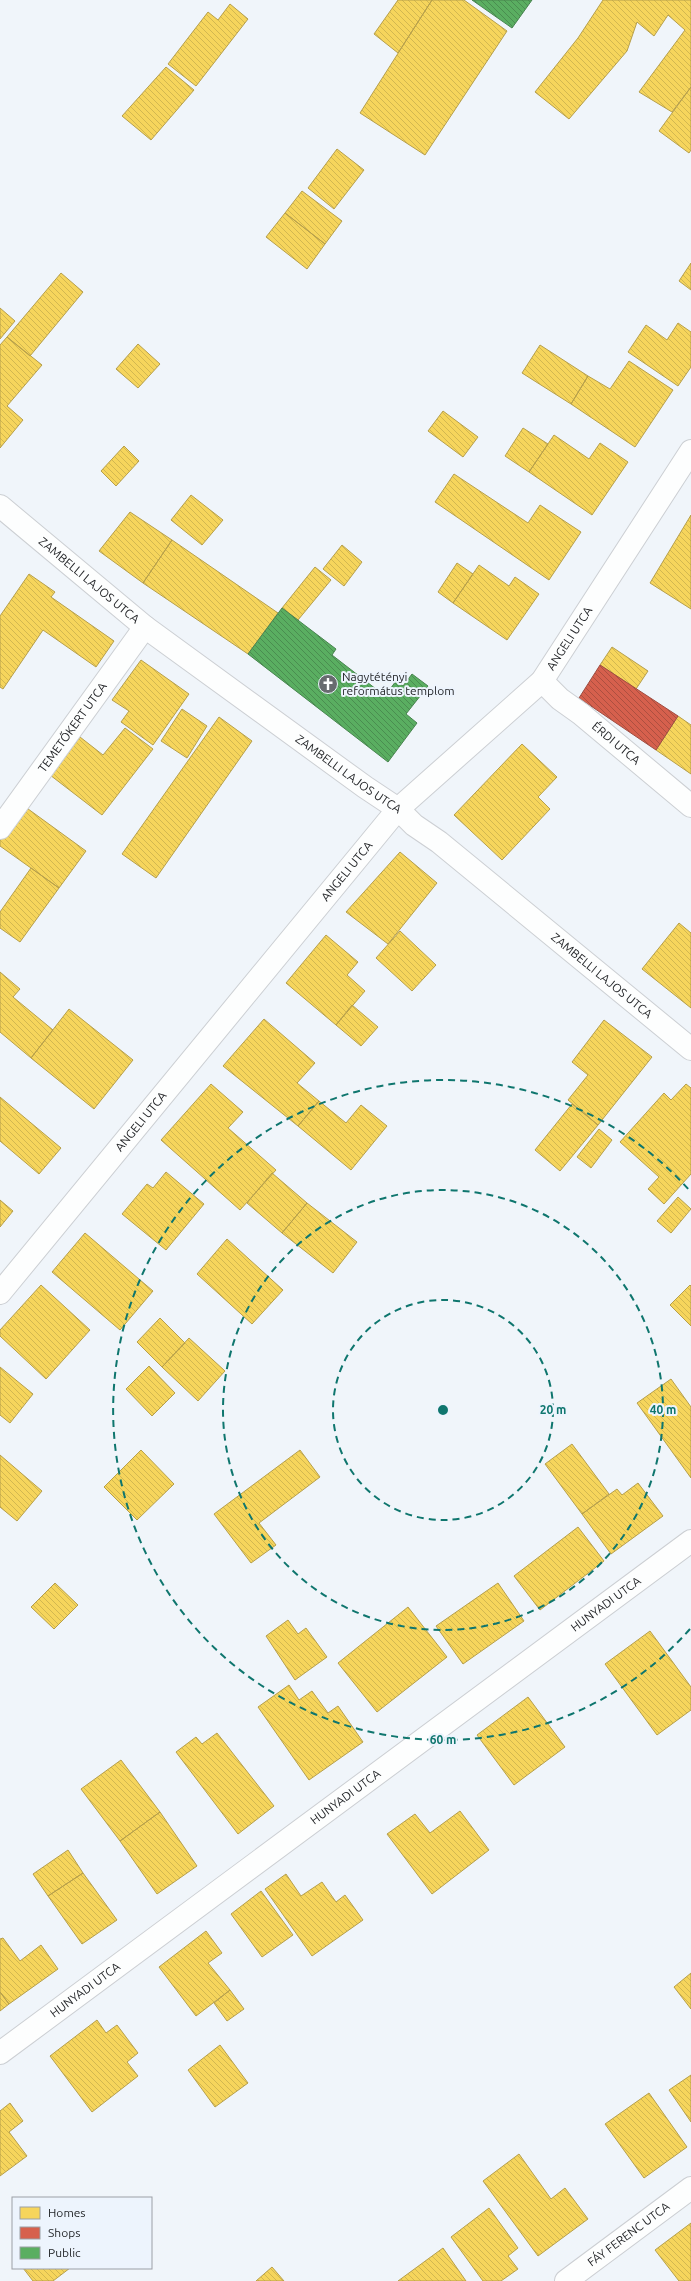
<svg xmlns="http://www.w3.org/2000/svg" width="691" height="2281" font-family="Ubuntu,sans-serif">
  <defs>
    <pattern id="homes-back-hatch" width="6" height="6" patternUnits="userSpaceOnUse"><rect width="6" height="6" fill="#f6d55c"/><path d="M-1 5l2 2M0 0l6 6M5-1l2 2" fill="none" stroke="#d2b750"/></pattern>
    <pattern id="shops-back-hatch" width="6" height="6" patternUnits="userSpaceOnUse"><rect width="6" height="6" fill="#d6604d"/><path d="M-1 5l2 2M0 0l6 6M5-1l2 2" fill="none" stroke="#ad4f40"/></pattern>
    <pattern id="public-back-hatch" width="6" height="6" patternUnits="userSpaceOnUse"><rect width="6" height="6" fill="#5aae61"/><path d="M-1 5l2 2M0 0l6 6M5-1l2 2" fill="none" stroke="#4a8d50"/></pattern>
  </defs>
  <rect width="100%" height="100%" fill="#f0f5fa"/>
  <path fill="url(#homes-back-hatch)" stroke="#b69f4b" d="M398 0H432L398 53 374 34Z
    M432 0H464L507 31 425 155 360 113Z
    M603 0H691V87L672 112 639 92 685 30 668 15 654 36 637 22 627 51 569 119 535 92 578 38Z
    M230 4 248 19 196 86 168 64 208 12 218 20Z
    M166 67 194 90 151 140 122 116Z
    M691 87V150L689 153 659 131Z
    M337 149 364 170 334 209 308 188Z
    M302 191 342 221 325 244 285 213Z
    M285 213 325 244 307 269 266 237Z
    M691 263V290L679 281Z
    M61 273 83 292 30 356 7 337Z
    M0 308 15 321 0 339Z
    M678 323 691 332V367L678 386 628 352 646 325 667 340Z
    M7 337 42 365 7 406 23 420 0 448V345Z
    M138 344 160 364 138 388 116 369Z
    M540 345 588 376 571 404 522 373Z
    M629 361 673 390 635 447 571 404 588 376 610 389Z
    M443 411 478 437 463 457 428 431Z
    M523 428 548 444 529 472 505 456Z
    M554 435 589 459 600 443 628 462 592 515 529 472Z
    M124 446 139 461 116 486 101 471Z
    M454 474 528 523 540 505 581 532 549 580 435 502Z
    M191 495 223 520 202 545 171 520Z
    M130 512 172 540 143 583 99 551Z
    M691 515V609L650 583Z
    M172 540 278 613 248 654 143 583Z
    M342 545 362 562 344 586 323 569Z
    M457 563 473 574 453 603 438 592Z
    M479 565 509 586 515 577 539 594 507 640 453 603Z
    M315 567 331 580 298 620 282 608Z
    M29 574 55 592 51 597 114 641 96 667 43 630 3 689 0 687V616Z
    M612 647 648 671 636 689 600 665Z
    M141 660 189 694 153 745 121 722 129 711 112 700Z
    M182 709 207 726 187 758 161 741Z
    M678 716 691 725V774L656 750Z
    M219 717 252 741 156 878 122 854Z
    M125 728 153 749 102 815 50 775 80 737 103 755Z
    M522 744 557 777 538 797 550 809 502 860 454 815Z
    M24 806 86 851 59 888 0 846V840Z
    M400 852 437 883 388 944 346 912Z
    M31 868 59 888 20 942 0 928V912Z
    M679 923 691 933V1008L642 969Z
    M400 931 436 965 412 991 376 958Z
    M326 935 358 962 347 975 365 991 336 1025 286 983Z
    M0 972 20 989 13 997 53 1030 31 1058 0 1032Z
    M352 1005 378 1027 361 1046 336 1025Z
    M69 1009 133 1060 94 1109 31 1058Z
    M264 1019 315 1063 297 1083 319 1101 298 1126 223 1066Z
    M604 1020 652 1057 598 1125 568 1100 588 1075 572 1062Z
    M211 1084 243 1112 228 1128 276 1170 240 1210 161 1140Z
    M686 1084 691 1088V1174L664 1204 648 1189 659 1177 620 1142 664 1093 671 1100Z
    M0 1097 61 1148 39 1174 0 1141Z
    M319 1101 346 1123 361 1105 387 1126 351 1170 298 1126Z
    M572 1104 598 1125 560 1171 535 1150Z
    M599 1129 612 1140 591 1168 577 1157Z
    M166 1172 204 1204 166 1250 122 1214 147 1184 153 1188Z
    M272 1173 307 1203 282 1233 247 1203Z
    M678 1197 691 1209 671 1233 657 1221Z
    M0 1200 13 1211 0 1227Z
    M307 1203 357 1242 333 1273 282 1233Z
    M85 1233 153 1291 120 1330 52 1272Z
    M227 1239 283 1290 252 1324 197 1274Z
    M41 1285 90 1330 46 1379 0 1336V1330Z
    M690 1285 691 1286V1326L670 1305Z
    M160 1318 185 1343 162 1367 137 1342Z
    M189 1338 225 1371 198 1401 162 1367Z
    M149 1366 175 1393 152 1416 126 1389Z
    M0 1367 33 1394 10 1423 0 1415Z
    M671 1379 691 1407V1478L637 1403Z
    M572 1444 609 1494 582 1514 545 1464Z
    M141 1450 174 1484 137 1520 104 1487Z
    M300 1450 320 1477 259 1523 276 1545 251 1563 214 1514Z
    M0 1455 42 1491 17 1521 0 1507Z
    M638 1483 663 1516 611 1554 582 1514 617 1489 622 1495Z
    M578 1527 604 1561 540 1610 514 1576Z
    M55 1583 78 1605 54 1629 31 1607Z
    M498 1583 524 1621 463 1664 436 1626Z
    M408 1607 447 1657 377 1712 338 1663Z
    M288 1620 298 1634 306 1628 327 1657 295 1680 266 1636Z
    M650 1631 691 1687V1710L657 1735 605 1664Z
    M289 1685 299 1700 312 1691 328 1713 338 1706 363 1742 309 1780 258 1707Z
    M528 1697 565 1747 514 1785 477 1735Z
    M217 1733 274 1806 238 1834 176 1752 196 1737 202 1744Z
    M121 1760 160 1812 120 1841 81 1789Z
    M460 1811 489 1850 432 1894 387 1834 415 1814 430 1833Z
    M160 1812 197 1866 157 1894 120 1841Z
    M68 1850 83 1873 48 1896 33 1874Z
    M83 1873 117 1920 82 1944 48 1896Z
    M286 1874 301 1896 322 1882 336 1902 345 1895 363 1920 312 1956 265 1889Z
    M261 1891 293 1935 262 1957 231 1914Z
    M206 1931 222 1953 208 1963 230 1990 196 2016 159 1967Z
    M3 1938 20 1961 41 1945 58 1969 9 2004 0 1992V1939Z
    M691 1973V2009L674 1987Z
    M230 1990 244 2009 227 2021 214 2003Z
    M0 1992 9 2004 0 2011Z
    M97 2020 106 2033 117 2025 138 2053 127 2062 138 2076 92 2112 50 2056Z
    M220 2045 248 2083 215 2107 188 2070Z
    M691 2075V2122L669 2090Z
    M649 2093 687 2147 644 2178 605 2124Z
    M10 2103 23 2121 9 2132 27 2156 0 2176V2111Z
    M519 2154 551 2199 565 2188 588 2219 538 2256 483 2181Z
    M489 2208 518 2248 508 2256 518 2269 501 2281H483L451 2237Z
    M691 2223V2281H679L655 2250Z
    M443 2248 466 2281H398Z
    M272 2267 284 2281H256Z
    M23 2268H70L53 2281H33Z"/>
  <path fill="url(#shops-back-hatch)" stroke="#9f4d41" d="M600 665 678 716 656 750 579 698Z"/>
  <path fill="url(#public-back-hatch)" stroke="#48844f" d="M472 0H532L512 28Z
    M282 608 336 649 332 655 385 696 396 681 403 686 412 674 428 686 406 714 417 723 388 762 248 654Z"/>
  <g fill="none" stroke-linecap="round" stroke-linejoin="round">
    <g stroke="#cccfd3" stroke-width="24">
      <g id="minor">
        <path id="s1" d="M0 506 145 627 365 787 398 809 414 825 439 842 691 1049"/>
        <path id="s2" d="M542 681 560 699 581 714 691 806"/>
        <path id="s3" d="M0 828 145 627"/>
        <path id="s4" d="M0 1293 398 809 542 681 691 451"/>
        <path id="s5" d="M0 2053 691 1541"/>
        <path id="s6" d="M566 2281 691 2188"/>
      </g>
    </g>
    <use href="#minor" stroke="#fdfefe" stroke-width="22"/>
  </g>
  <g fill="none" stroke="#0f766e" stroke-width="2" stroke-dasharray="7 5">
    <circle cx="443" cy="1410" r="110"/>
    <circle cx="443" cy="1410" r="220"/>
    <path d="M690 1629A330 330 0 1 1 690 1191"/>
  </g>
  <defs>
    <g id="church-disc" transform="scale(1)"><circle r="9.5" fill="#686b6f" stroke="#edf4fd"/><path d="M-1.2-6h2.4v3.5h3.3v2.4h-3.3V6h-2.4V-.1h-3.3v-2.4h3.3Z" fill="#fff"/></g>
  </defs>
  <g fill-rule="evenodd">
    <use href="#church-disc" x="328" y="684"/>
  </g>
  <g text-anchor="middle" stroke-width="4" stroke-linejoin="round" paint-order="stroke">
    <g font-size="12" fill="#1f2124" stroke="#edf4fd">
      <text dy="4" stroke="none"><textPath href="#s1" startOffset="116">ZAMBELLI LAJOS UTCA</textPath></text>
      <text dy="4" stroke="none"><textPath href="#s4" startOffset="870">ANGELI UTCA</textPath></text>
      <text dy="4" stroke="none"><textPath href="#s3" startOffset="124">TEMETŐKERT UTCA</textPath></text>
      <text dy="4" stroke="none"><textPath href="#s2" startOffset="97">ÉRDI UTCA</textPath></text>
      <text dy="4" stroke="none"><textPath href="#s1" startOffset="440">ZAMBELLI LAJOS UTCA</textPath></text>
      <text dy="4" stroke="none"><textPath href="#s4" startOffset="546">ANGELI UTCA</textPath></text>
      <text dy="4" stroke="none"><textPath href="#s1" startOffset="764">ZAMBELLI LAJOS UTCA</textPath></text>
      <text dy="4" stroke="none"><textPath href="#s4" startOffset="222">ANGELI UTCA</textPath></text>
      <text dy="4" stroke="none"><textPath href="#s5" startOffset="754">HUNYADI UTCA</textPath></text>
      <text dy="4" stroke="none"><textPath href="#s5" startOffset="430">HUNYADI UTCA</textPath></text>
      <text dy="4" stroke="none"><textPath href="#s5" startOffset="106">HUNYADI UTCA</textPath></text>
      <text dy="4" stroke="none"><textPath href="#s6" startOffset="78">FÁY FERENC UTCA</textPath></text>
    </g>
    <g font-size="12" fill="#1f2124" stroke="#edf4fd" text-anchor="start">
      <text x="342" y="681">Nagytétényi<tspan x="342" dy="14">református templom</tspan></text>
    </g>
  </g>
  <circle cx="443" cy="1410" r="6" fill="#0f766e" stroke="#edf4fd" stroke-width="2"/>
  <g font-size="12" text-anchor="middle" font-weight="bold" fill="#0f766e" stroke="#edf4fd" stroke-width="4" stroke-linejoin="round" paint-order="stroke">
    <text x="553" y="1414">20 m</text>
    <text x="663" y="1414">40 m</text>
    <text x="443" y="1744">60 m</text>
  </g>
  <rect x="12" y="2197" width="140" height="72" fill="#edf4fd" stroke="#9ba0a6"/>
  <rect x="20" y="2207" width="20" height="12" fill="#f6d55c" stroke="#9ba0a6"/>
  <text x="48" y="2217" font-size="12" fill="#1f2124">Homes</text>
  <rect x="20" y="2227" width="20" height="12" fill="#d6604d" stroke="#9ba0a6"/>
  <text x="48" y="2237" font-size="12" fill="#1f2124">Shops</text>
  <rect x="20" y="2247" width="20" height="12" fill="#5aae61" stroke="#9ba0a6"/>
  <text x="48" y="2257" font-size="12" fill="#1f2124">Public</text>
</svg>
